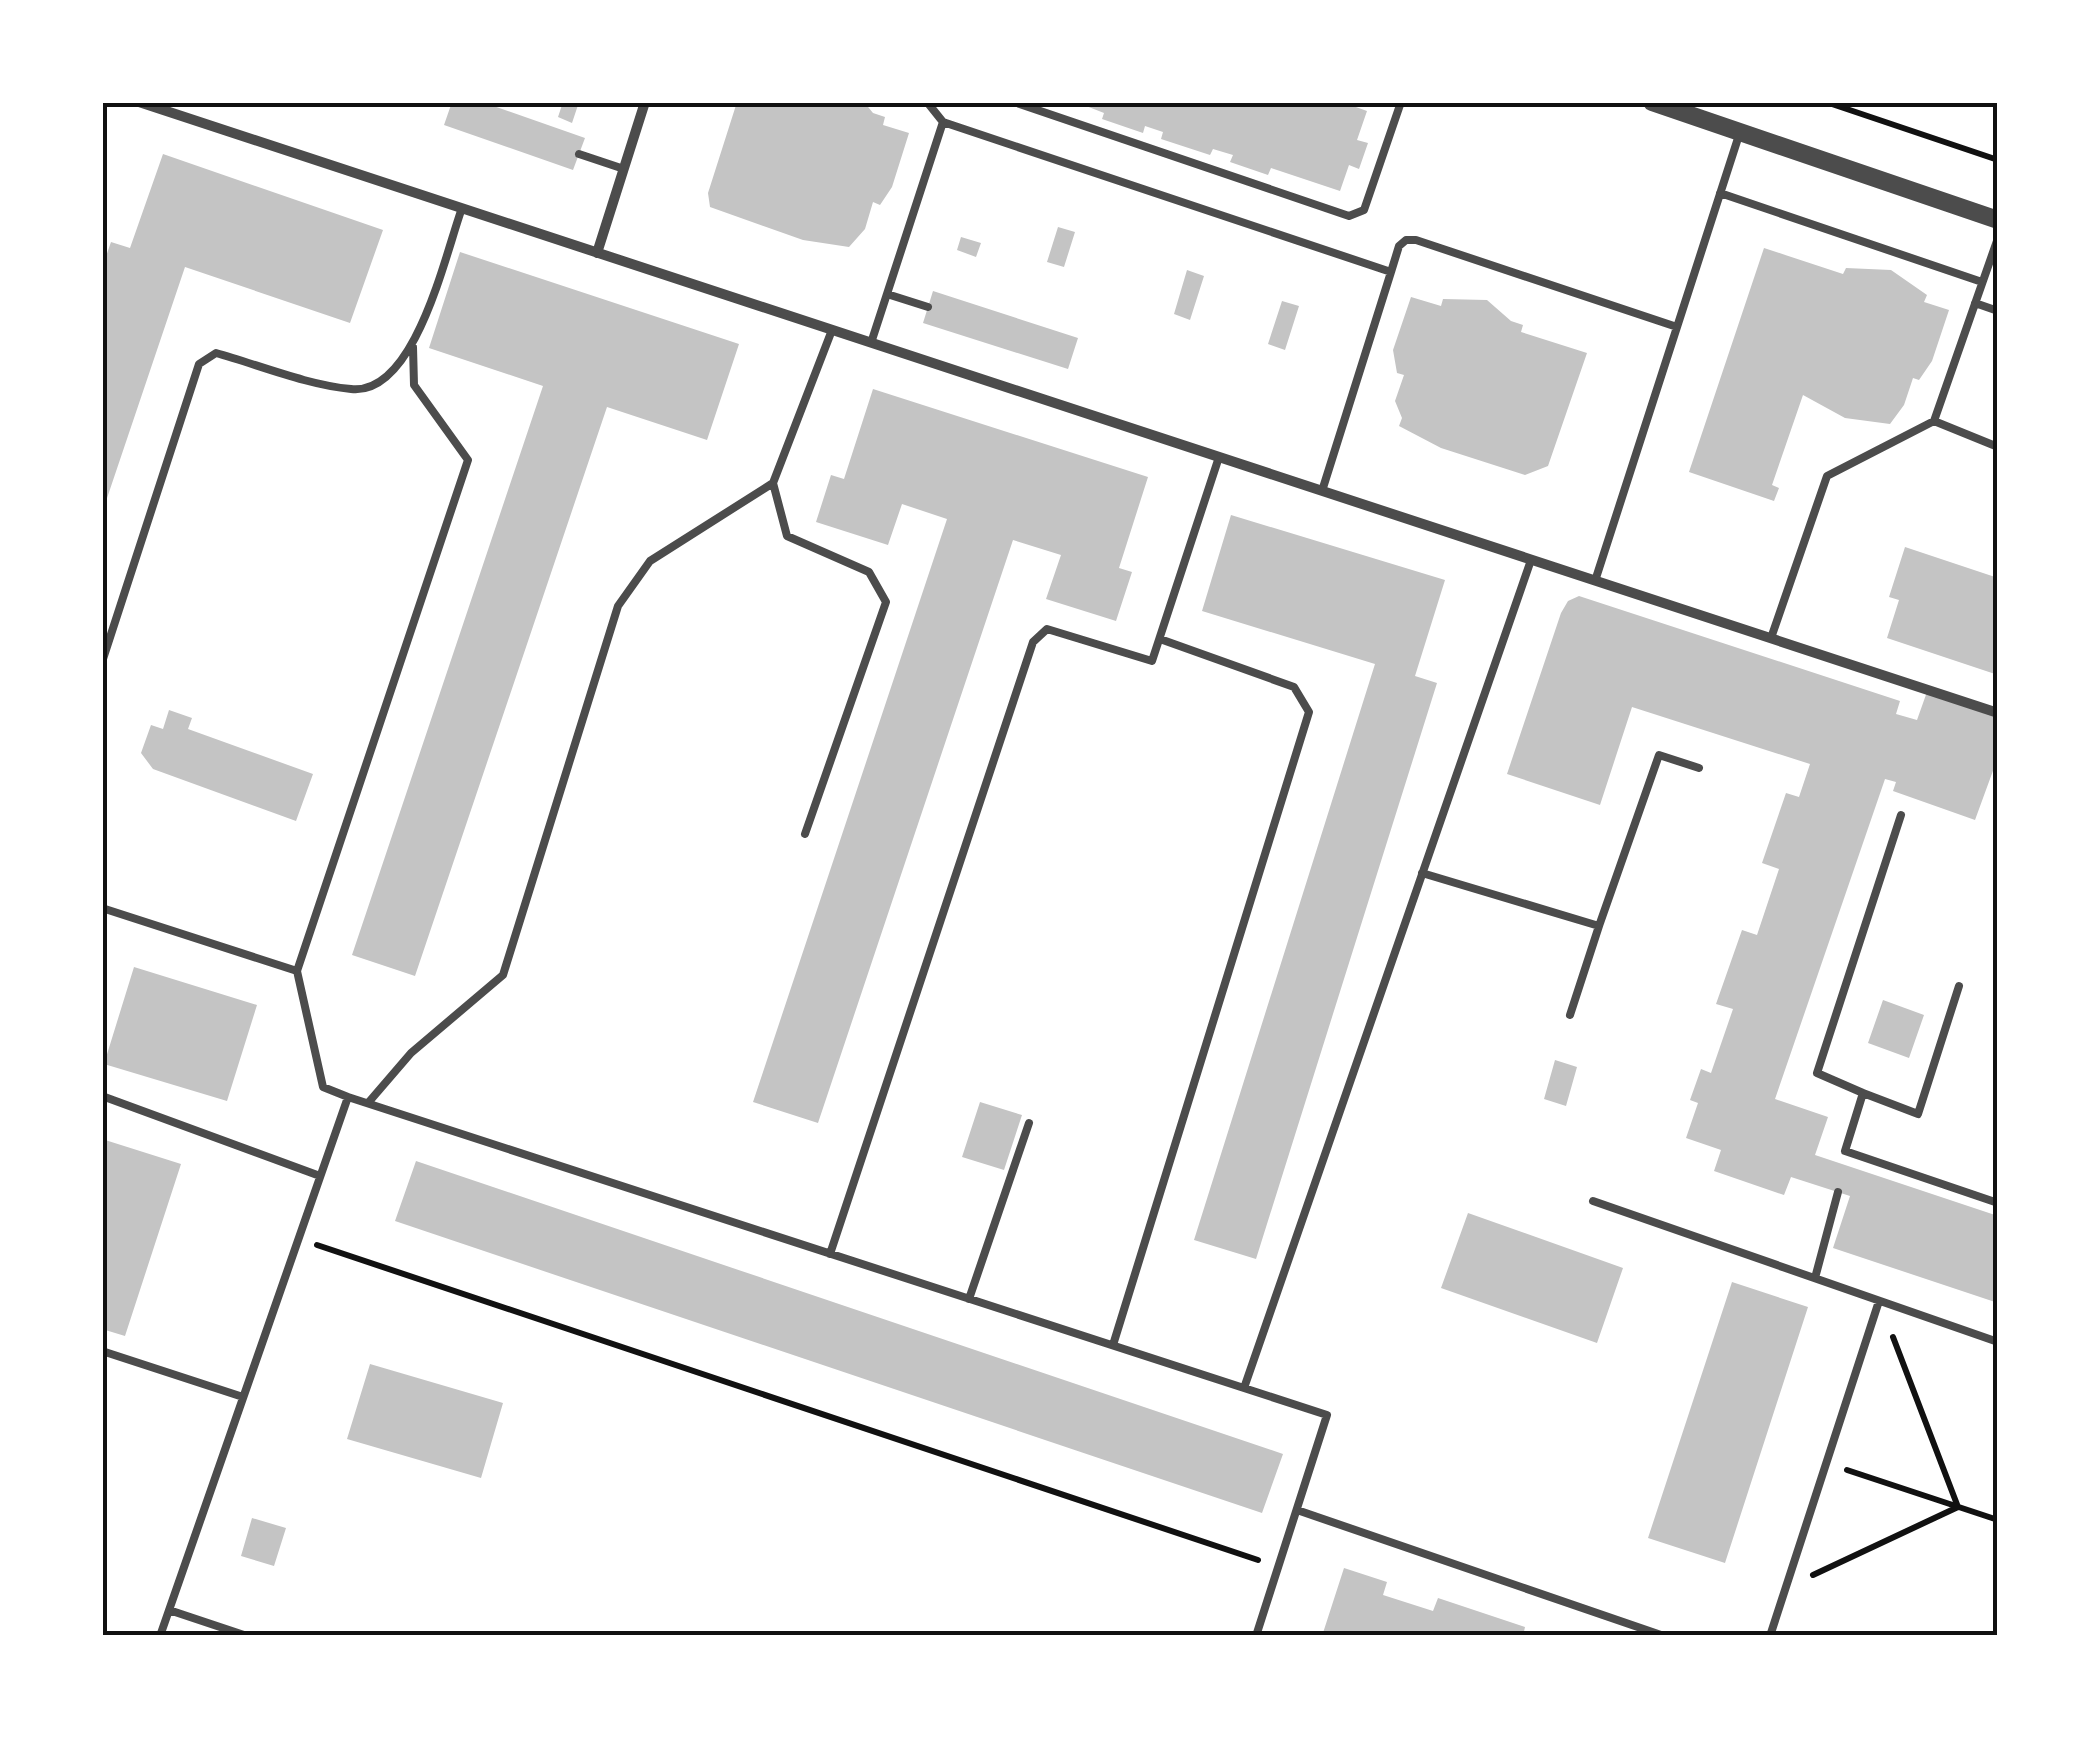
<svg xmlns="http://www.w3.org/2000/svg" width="2100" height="1738" font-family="'Roboto Condensed',sans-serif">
  <rect width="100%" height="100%" fill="#fff"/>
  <path fill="#c4c4c4" d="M452 102H482L585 138 573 170 444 125Z
    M563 102H579L572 123 558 117Z
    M737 102H864L873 113 885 117 883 125 909 133 892 187 880 205 873 202 865 229 849 247 803 240 710 207 708 193Z
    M1076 102H1342L1367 111 1357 140 1368 143 1359 169 1349 165 1340 191 1271 168 1268 175 1230 162 1233 155 1213 149 1210 155 1161 139 1163 132 1145 126 1143 133 1102 119 1104 113Z
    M163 154 383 230 350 323 185 267 102 513V268L111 242 130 248Z
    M1058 227 1075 232 1064 267 1047 262Z
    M961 237 981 243 976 257 957 250Z
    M1764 248 1843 274 1846 268 1891 270 1927 295 1924 302 1949 310 1932 361 1919 380 1913 378 1904 405 1890 424 1845 418 1803 395 1772 485 1779 488 1774 501 1689 472Z
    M460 252 739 344 707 440 607 407 415 976 352 955 543 386 429 348Z
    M1187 270 1204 276 1190 320 1174 314Z
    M933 291 1078 338 1068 369 923 323Z
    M1411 297 1441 306 1443 299 1487 300 1511 321 1523 325 1521 332 1587 353 1548 466 1525 475 1441 448 1399 426 1402 418 1395 401 1404 375 1397 373 1393 350Z
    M1282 301 1299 306 1285 350 1268 344Z
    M873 389 1148 477 1119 568 1132 572 1116 621 1046 599 1061 555 1013 540 818 1123 753 1102 947 519 902 504 888 545 816 522 831 475 844 479Z
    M1231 515 1445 580 1415 676 1437 683 1256 1259 1194 1240 1375 664 1202 611Z
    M1905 547 1998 578V675L1887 638 1899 600 1889 597Z
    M1579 596 1900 701 1896 714 1917 720 1928 689 1998 713V757L1975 820 1893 791 1896 782 1885 779 1775 1099 1828 1117 1815 1155 1998 1216V1303L1833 1248 1850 1196 1791 1177 1784 1195 1714 1171 1721 1150 1686 1138 1698 1103 1690 1100 1701 1069 1711 1073 1733 1009 1716 1004 1742 930 1757 935 1779 869 1762 863 1786 793 1799 797 1810 764 1632 707 1600 805 1507 774 1561 613 1568 601Z
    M169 710 192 718 188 729 313 774 296 821 153 769 141 753 151 725 163 729Z
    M134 967 257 1005 227 1101 104 1064Z
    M1883 1000 1924 1015 1909 1058 1868 1043Z
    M1555 1060 1577 1067 1566 1106 1544 1099Z
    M980 1102 1022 1115 1004 1170 962 1157Z
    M102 1139 181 1164 125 1336 102 1329Z
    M416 1161 1283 1454 1262 1513 395 1221Z
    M1468 1213 1623 1268 1597 1343 1441 1288Z
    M1732 1282 1808 1307 1725 1563 1648 1538Z
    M370 1364 503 1403 481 1478 347 1439Z
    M252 1518 286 1528 274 1566 241 1556Z
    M1344 1568 1387 1582 1383 1595 1433 1611 1438 1598 1525 1627 1523 1636H1322Z"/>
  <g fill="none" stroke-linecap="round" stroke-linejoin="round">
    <path stroke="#111" stroke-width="6" d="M1826 102 1998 160
      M317 1245 1258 1560
      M1847 1470 1998 1520
      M1813 1575 1958 1507 1893 1337"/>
    <path stroke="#4c4c4c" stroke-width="8" d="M1014 102 1349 216 1364 210 1401 102
      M943 122 1391 272 1322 491
      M579 154 624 169
      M1720 193 1982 282
      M1391 272 1399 246 1406 240H1416L1677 327
      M887 294 928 307
      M1975 303 1998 311
      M871 343 943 122 927 102
      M1934 421 1998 447
      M773 483 787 536 869 572 886 602 805 834
      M1595 581 1740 132
      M1771 638 1827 476 1934 421 1998 238
      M102 662 199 364 216 353C259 365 307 385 351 389 415 396 445 255 462 208
      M1901 815 1817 1073 1863 1093 1845 1151 1998 1203
      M1422 873 1599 926 1570 1015
      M102 908 297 971 323 1087 348 1097
      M1599 926 1659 755 1699 768
      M297 971 468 460 414 385 413 347
      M1863 1093 1918 1114 1959 986
      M102 1096 320 1176
      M368 1103 411 1053 503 975 618 606 650 561 773 483 832 330
      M1593 1201 1998 1342
      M830 1254 1033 642 1047 629 1152 661 1219 457
      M1815 1278 1838 1192
      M969 1299 1029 1123
      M1113 1345 1309 712 1294 687 1160 639
      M102 1351 243 1397
      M1244 1388 1531 560
      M1297 1510 1664 1636
      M169 1610 247 1636
      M160 1636 348 1097 1327 1415 1256 1636
      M1770 1636 1879 1301"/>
    <path stroke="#4c4c4c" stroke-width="10" d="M139 102 1998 713
      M597 253 645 102"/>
    <path stroke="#4c4c4c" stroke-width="18" d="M1652 102 1998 220"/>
  </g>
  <rect width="2100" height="1738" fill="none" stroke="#ffffff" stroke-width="210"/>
  <rect x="105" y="105" width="1890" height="1528" fill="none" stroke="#111" stroke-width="4"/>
</svg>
